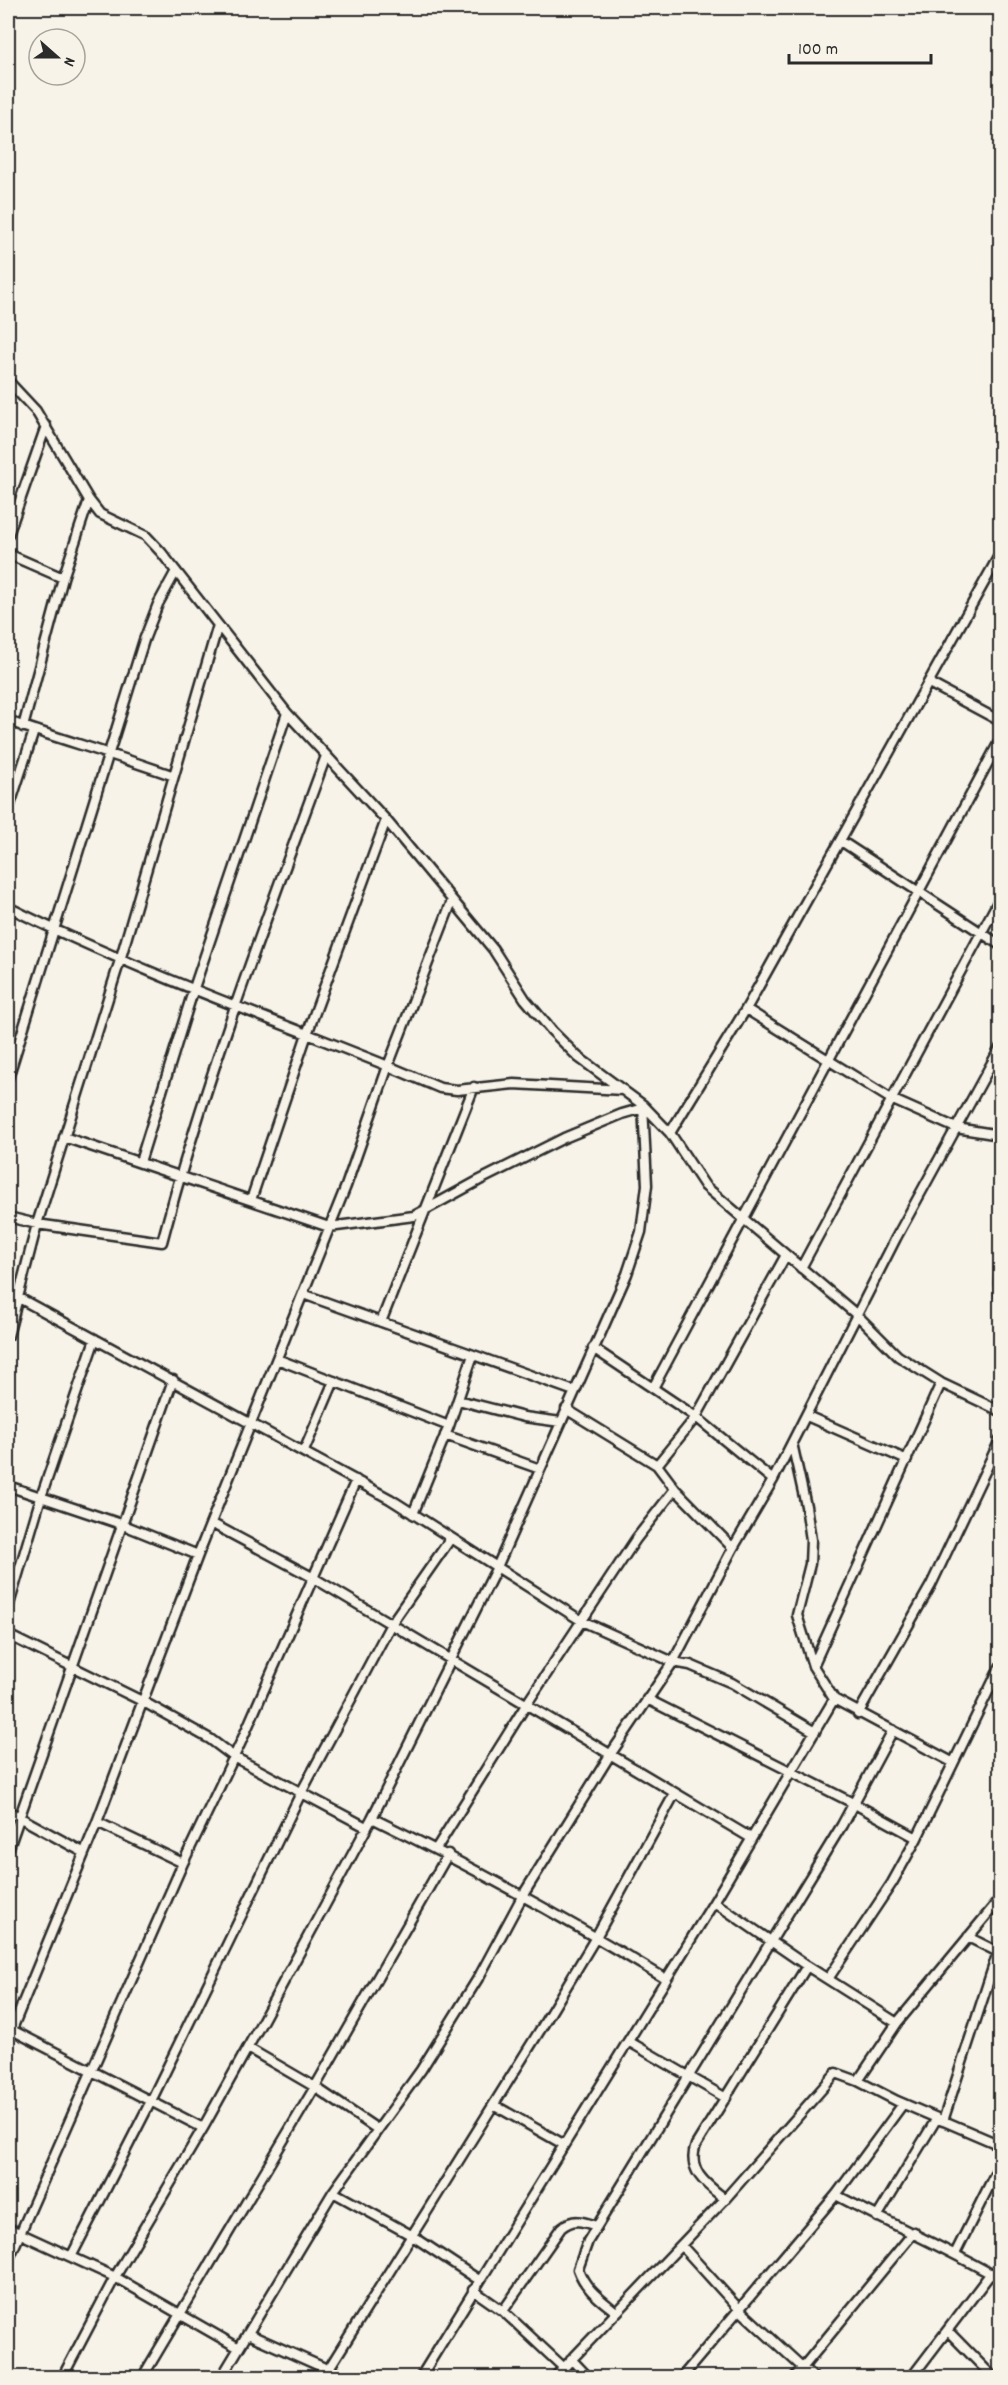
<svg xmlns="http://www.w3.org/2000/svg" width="1008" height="2385" font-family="Dekko,sans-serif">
  <rect width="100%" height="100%" fill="#f7f3e8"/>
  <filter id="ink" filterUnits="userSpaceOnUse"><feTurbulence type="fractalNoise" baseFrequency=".0167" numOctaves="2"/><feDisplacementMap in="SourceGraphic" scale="12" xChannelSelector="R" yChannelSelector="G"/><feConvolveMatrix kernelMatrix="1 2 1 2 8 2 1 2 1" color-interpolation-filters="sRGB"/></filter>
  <g filter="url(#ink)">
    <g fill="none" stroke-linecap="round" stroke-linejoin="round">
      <g stroke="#2b2b2b" stroke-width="13">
        <path id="street" d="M8 381 36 411 89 500 100 514 146 536 161 552 287 713 386 820 493 949 525 999 552 1031 578 1057 643 1105 670 1133 705 1186 857 1315 898 1356 941 1383 1000 1411
          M8 535 46 426
          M8 554 63 578
          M929 683 1000 721
          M8 721C63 740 119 756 174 776
          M23 727 63 578 89 500
          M8 811 34 731
          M841 841 1000 945
          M452 901 388 1066 440 1088 457 1090 514 1084 623 1090
          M8 907C130 968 261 1015 388 1066L346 1186 198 1555 97 1822 8 2039
          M746 1009 891 1099 956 1128 1000 1135
          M8 1078 144 640 158 604 176 571
          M670 1133 746 1009 1000 554
          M64 1137 329 1227 414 1216 478 1181 564 1138 622 1114 643 1108
          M140 1162 194 988 287 713
          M251 1200 307 1034 386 820
          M8 1217 37 1224 162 1242C206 1076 267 917 326 756
          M1000 1266 999 1283 1000 1296
          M801 1268 1000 898
          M303 1294 574 1391
          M19 1298 390 1499 582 1621 673 1662 690 1665 732 1683 815 1732
          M381 1322 474 1087
          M8 1336 37 1224 121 957 218 625
          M593 1348 696 1417 773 1480
          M277 1359 449 1426
          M653 1388 1000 740
          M458 1400 524 1417 561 1422
          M566 1409 657 1465 675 1489 733 1548
          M807 1416 907 1460
          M445 1435 540 1469
          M792 1443 806 1506 811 1540 810 1564 797 1615 813 1666 834 1699 952 1762
          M304 1451 334 1381
          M657 1465 696 1417 786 1255
          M8 1486 121 1524 198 1555
          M413 1514 449 1426 473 1355
          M211 1523 312 1577 751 1838
          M8 1608 41 1497 95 1339
          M8 1635 142 1701 210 1739 234 1757 366 1827
          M813 1666 941 1383
          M647 1699 853 1803 917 1838
          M858 1714 931 1585 1000 1440
          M8 1811 83 1852
          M372 1818C473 1867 570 1921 666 1979
          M97 1822 183 1863
          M436 1849 526 1705 636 1539 675 1489
          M8 1850 173 1380
          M714 1902 807 1966 897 2023
          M968 1937 1000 1953
          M828 1979 892 1883 917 1838 1000 1667
          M8 2028 203 2128
          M628 2041 726 2098
          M248 2048 315 2087 377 2129
          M858 2081 897 2101 1000 2145
          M494 2105 563 2144
          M943 2121 998 1952
          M333 2192 411 2235 479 2280
          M836 2195C890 2224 947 2248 1000 2279
          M725 2199C707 2185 686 2170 696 2145L807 1966
          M877 2217 937 2118
          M8 2228 115 2277 239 2348
          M681 2245 740 2310 814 2378
          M955 2254 1000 2164
          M71 2257 151 2101 301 1793 391 1624 451 1538
          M8 2261 183 1863 241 1742 356 1480
          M473 2290 503 2311 563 2367
          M503 2311 561 2228C573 2218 582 2221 596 2226
          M616 2312C600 2299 585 2289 578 2269L588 2241 842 1825 893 1730
          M948 2331 994 2378
          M248 2334 347 2378
          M571 2359 589 2378
          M62 2378 115 2277 203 2128 263 2020 372 1818 497 1567 627 1274 641 1232 647 1185 643 1105
          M142 2378 315 2087 448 1854
          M221 2378 333 2192 421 2070 480 1975 523 1895 610 1755 673 1662 733 1548 773 1480 896 1238 1000 1048
          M323 2378 542 2027 596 1937 675 1793
          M420 2378 714 1902 834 1699
          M554 2378 725 2199 836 2073 858 2081 897 2023 1000 1899
          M681 2378 836 2195 903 2104
          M794 2378 914 2232
          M911 2378 991 2273"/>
      </g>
      <use href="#street" stroke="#f7f3e8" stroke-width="8"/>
    </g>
  </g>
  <rect width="1008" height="2385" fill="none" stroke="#f7f3e8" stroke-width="30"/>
  <rect x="15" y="15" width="978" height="2355" fill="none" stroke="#2b2b2b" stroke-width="2" filter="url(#ink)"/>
  <g transform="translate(57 57) rotate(111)"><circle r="28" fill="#f7f3e8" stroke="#a5a39c" stroke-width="1.5"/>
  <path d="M0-4.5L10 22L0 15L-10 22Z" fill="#2b2b2b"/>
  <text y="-9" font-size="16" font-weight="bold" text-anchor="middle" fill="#2b2b2b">N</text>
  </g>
  <path d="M789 54v9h142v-9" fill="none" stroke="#2b2b2b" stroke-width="3"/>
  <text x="798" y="54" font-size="18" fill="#2b2b2b" stroke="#f7f3e8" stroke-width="4.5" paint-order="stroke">100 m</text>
</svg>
